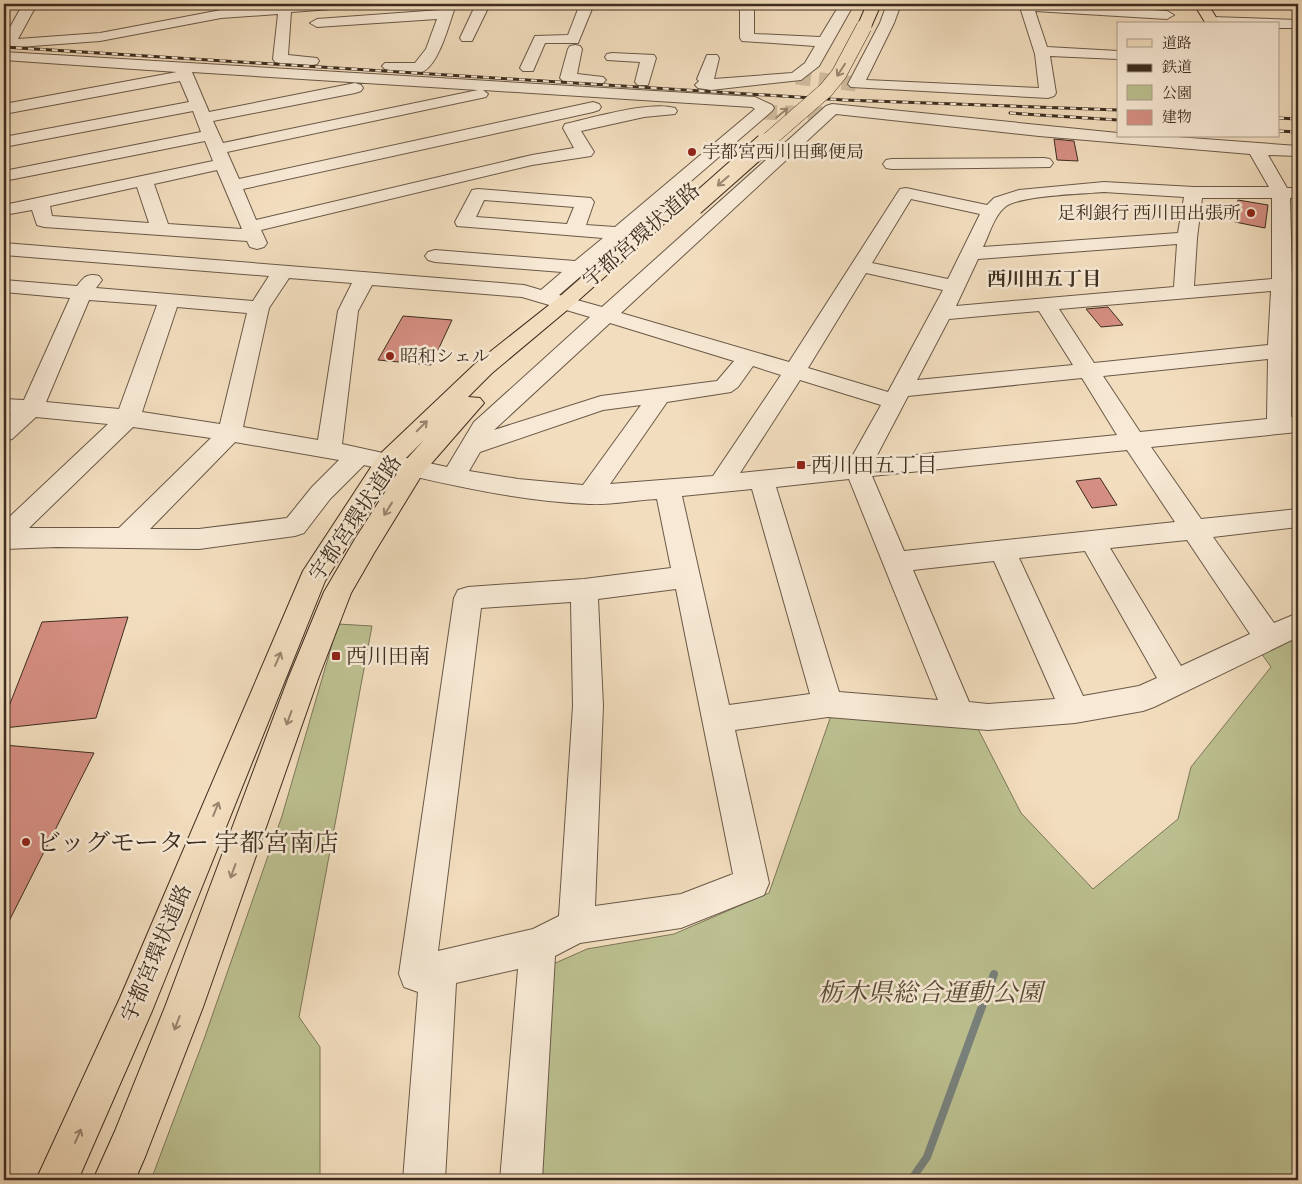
<svg xmlns="http://www.w3.org/2000/svg" width="1302" height="1184" font-family="'IM FELL Double Pica','Noto Serif JP',serif">
  <rect width="100%" height="100%" fill="#f2ddbe"/>
  <filter id="stains"><feTurbulence type="fractalNoise" baseFrequency=".004" numOctaves="4"/><feColorMatrix values="0 0 0 0 .2 0 0 0 0 .09 0 0 0 0 .02 0 0 0 .5 -.17"/></filter>
  <radialGradient id="worn" r=".72"><stop offset=".6" stop-color="#630" stop-opacity="0"/><stop offset="1" stop-color="#630" stop-opacity=".3"/></radialGradient>
  <path fill="#bcc090" stroke="#7c7658" d="M338 624 372 626 299 1017 320 1047V1180H151L204 1039 282 816Z
    M1298 625V1180H530L544 987 551 965 587 949 674 934 769 893 833 710 976 725 1021 813 1093 889 1178 819 1191 767 1271 667 1256 646 1279 632Z"/>
  <g fill="none" stroke-linecap="round" stroke-linejoin="round">
    <path stroke="#78827d" stroke-width="8" d="M911 1180 927 1157 994 974"/>
  </g>
  <path fill="#d58e82" stroke="#3d2d1f" d="M1054 139 1074 141 1078 161 1057 160Z
    M1238 200 1268 205 1265 228 1235 222Z
    M1108 307 1123 325 1101 327 1086 309Z
    M403 316 452 320 431 365 378 360Z
    M1100 478 1117 505 1092 508 1076 481Z
    M128 617 96 718 4 728V719L42 622Z
    M4 745 94 753 4 931Z"/>
  <g fill="none" stroke-linecap="round" stroke-linejoin="round">
    <path stroke="#ceba9e" stroke-width="15" stroke-dasharray="15 8" stroke-linecap="butt" d="M796 77 856 84
      M762 112 826 114"/>
    <g stroke="#6a5947" stroke-width="2">
      <path id="minor" d="M23 4H37L18 39 100 33 221 10 285 4H352L345 8 291 12 288 55 317 58 319 61 317 64C305 67 287 65 275 62L273 59 278 14 221 18 100 41 19 47 4 45V38Z
        M442 4H456C450 21 440 62 424 71 418 75 392 71 385 69L382 66 385 63H415L426 49 437 19 317 27 310 23 317 19 440 10Z
        M476 4H490L472 41H462L460 38Z
        M580 4H594L578 43H545L533 71H523L520 68 535 36 568 35Z
        M740 4H754V34L820 37 840 4H854L819 66 801 80 711 90 698 88 695 85 699 81 697 79 707 55H717L719 58 714 79 792 73 805 63 815 46 742 41 740 38Z
        M887 4H901L894 23 866 80 1039 88 1035 54 1019 4H1056L1167 11 1174 15 1167 19 1035 11 1047 47 1118 51V59L1050 56 1056 93 1054 96 1048 98 851 87 848 84 880 23Z
        M1212 17 1298 20V28H1278V24H1207L1205 21 1207 18Z
        M575 45 580 46 582 49 577 74 603 77 606 80 603 83 598 85 563 81 560 78 568 49 570 46Z
        M4 52 755 97 772 105 774 108 772 111 559 295 602 307 826 106 832 104 1118 133V136H1163L1298 146V156L1268 155 1287 188H1298V198H1290L1292 277H1298V289L1292 290 1291 417 1298 416V432L1151 447 1201 519 1298 509V527L1213 537 1274 623 1298 613V637L1154 707 1143 711 1075 723 988 730 828 717 735 730 769 883 764 895 681 928 580 943 555 956 542 1180H500L518 969 456 983 445 1180H403L418 992 404 987 399 974 454 598 458 590 468 587 584 579 671 568 657 499C635 500 611 505 589 504 513 501 438 482 364 465L330 499 304 533 295 536 199 549 57 547 4 549V522L108 424 36 417 12 439 4 441V420L11 414 4 413V399L24 400 70 298 4 292V280L77 286C84 277 87 273 99 276L102 280 96 288 253 301 269 276 4 255V243L524 285 541 290 562 272 435 262 428 260 425 256 428 252 435 250 575 261 603 238 457 226 455 222 472 190 478 189 591 198 594 202 586 225 615 227 755 109 752 107 483 90 488 94 486 97 227 152 239 179 593 102 599 104 601 107 599 110 593 112 243 189 256 220 532 155 574 148 563 128 565 124C593 118 648 101 675 108L677 111 675 114 644 117 581 131 594 152 591 156 532 165 261 230 267 243 264 247 257 249 250 247 247 241 44 227 37 225 32 210 4 215V205L213 161 205 141 4 181V171L201 132 193 111 4 147V137L189 102 180 81 4 114V104L177 72 4 60ZM192 72 478 90 223 143 213 121 355 93 361 91 363 88 361 85 355 83 209 112ZM836 114 1039 136 1250 154 1269 187H1194L1104 182 1019 190 994 198 987 205 906 188 900 189 789 362 621 313ZM217 170 242 229 168 224 154 184ZM137 187 149 223 52 216 50 206ZM1104 192 1184 197 1178 233 983 247C989 235 994 216 1005 207 1020 195 1083 194 1104 192ZM1202 198H1272V279L1194 286 1197 238ZM911 199 980 214 948 279 872 263ZM484 200 574 207 567 224 476 217ZM1177 244 1174 287 956 306 978 259ZM866 273 943 290 888 392 808 368ZM289 278 352 283 338 311 318 440 243 427 269 308ZM372 285 522 297 590 317 474 422 447 467 342 444 358 311ZM1271 291 1268 345 1094 363 1059 309ZM89 300 157 305 119 409 46 402ZM177 307 247 313 220 424 142 412ZM1039 311 1073 365 917 380 949 319ZM610 323 734 361 717 381 601 396 494 430ZM1268 359 1267 419 1140 432 1103 376ZM753 366 781 375 713 476 610 484 667 402 731 392 738 387ZM1082 378 1117 435 875 459 908 396ZM800 380 881 405 849 462 740 473ZM641 405 583 485 518 479 469 471 480 452 603 410ZM133 427 211 438 119 528H29ZM235 442 339 460 312 487 287 518 199 529H150ZM1127 450 1175 522 904 551 872 476ZM849 479 938 700 839 692 776 487ZM752 489 810 694 729 705 682 496ZM1187 540 1250 634 1181 666 1110 548ZM1085 551 1157 678 1139 686 1083 696 1019 558ZM994 561 1055 699 988 704 969 702 913 570ZM676 589 733 874 681 894 595 906 603 706 598 599ZM571 602 573 706 559 916 533 929 438 951 481 608Z
        M612 53 654 55 656 58 648 85H638L635 82 640 62 607 60 605 57 607 54Z
        M1044 158 1050 159 1053 163 1050 167 892 169 886 168 883 164 886 160 892 159Z"/>
    </g>
    <g stroke="#3d2d1f" stroke-width="2">
      <path id="major" d="M1194 4H1208L1220 24H1206Z"/>
    </g>
    <g stroke="#3d2d1f" stroke-width="2">
      <path id="highway" d="M867 4H881L871 27 869 30H859L857 27Z
        M678 197 684 198 687 202 684 206 572 306 492 373 468 397 480 398 484 403 423 473 374 553 351 593 318 679 203 1007 145 1157 135 1180H93L115 1131 165 1007 288 679 324 592 355 539 405 461 424 440 397 467 325 581 152 1011 78 1180H36L120 998 303 571 379 455 476 363 558 298 672 198Z"/>
    </g>
    <use href="#minor" fill="#f7e9d5" fill-rule="evenodd"/>
    <use href="#major" fill="#f2ddbe" fill-rule="evenodd"/>
    <use href="#highway" fill="#f2ddbe" fill-rule="evenodd"/>
    <g stroke="#3d2d1f" stroke-width="3">
      <path id="rail" d="M4 47 844 100 1118 110
        M1010 113 1118 120
        M1278 118 1298 119
        M1278 131 1298 132"/>
    </g>
    <use href="#rail" stroke="#f7e9d5" stroke-width="2" stroke-dasharray="6" stroke-linecap="butt"/>
    <g stroke="#3d2d1f" stroke-width="16" stroke-linecap="butt">
      <path id="highway-bridge-far1" d="M764 144 826 90 839 74 864 27"/>
    </g>
    <g stroke="#3d2d1f" stroke-width="21" stroke-linecap="butt">
      <path id="highway-bridge" d="M694 206 765 143"/>
    </g>
    <use href="#highway-bridge-far1" stroke="#f2ddbe" stroke-width="15"/>
    <use href="#highway-bridge" stroke="#f2ddbe" stroke-width="19"/>
  </g>
  <defs><path id="oneway-shaft" d="M-6 0H5M1.5-3L5.5 0L1.5 3" fill="none" stroke-width="1.6" stroke-linecap="round" stroke-linejoin="round" transform="scale(1.25)"/></defs>
  <g stroke="#98856e">
    <use href="#oneway-shaft" transform="translate(841 70) rotate(123)"/>
    <use href="#oneway-shaft" transform="translate(782 113) rotate(-40)"/>
    <use href="#oneway-shaft" transform="translate(723 181) rotate(139)"/>
    <use href="#oneway-shaft" transform="translate(422 426) rotate(-45)"/>
    <use href="#oneway-shaft" transform="translate(388 509) rotate(122)"/>
    <use href="#oneway-shaft" transform="translate(278 659) rotate(-67)"/>
    <use href="#oneway-shaft" transform="translate(289 718) rotate(110)"/>
    <use href="#oneway-shaft" transform="translate(216 809) rotate(-68)"/>
    <use href="#oneway-shaft" transform="translate(233 871) rotate(110)"/>
    <use href="#oneway-shaft" transform="translate(177 1023) rotate(111)"/>
    <use href="#oneway-shaft" transform="translate(78 1136) rotate(-66)"/>
  </g>
  <g fill="#8f2418" stroke="#f7e9d5" stroke-width="2">
    <circle cx="692" cy="152" r="5"/>
    <circle cx="1251" cy="213" r="5"/>
    <circle cx="390" cy="356" r="5"/>
    <rect x="796" y="460" width="10" height="10" rx="2.5"/>
    <rect x="331" y="651" width="10" height="10" rx="2.5"/>
    <circle cx="26" cy="842" r="5"/>
  </g>
  <g text-anchor="middle" stroke-width="5" stroke-linejoin="round" paint-order="stroke">
    <g font-size="18" fill="#3d2d1f" stroke="#f7e9d5" text-anchor="start">
      <text x="702" y="158">宇都宮西川田郵便局</text>
      <text x="1241" y="219" text-anchor="end">足利銀行 西川田出張所</text>
      <text x="400" y="362">昭和シェル</text>
    </g>
    <g font-size="19" font-weight="bold" fill="#3d2d1f" stroke="#f7e9d5">
      <text x="1044" y="285">西川田五丁目</text>
    </g>
    <g font-size="21" fill="#3d2d1f" stroke="#f7e9d5">
      <text transform="translate(641 235) rotate(-41)" y="7">宇都宮環状道路</text>
      <text transform="translate(355 518) rotate(-56)" y="7">宇都宮環状道路</text>
      <text transform="translate(156 953) rotate(-67)" y="7">宇都宮環状道路</text>
    </g>
    <g font-size="21" fill="#3d2d1f" stroke="#f7e9d5" text-anchor="start">
      <text x="811" y="472">西川田五丁目</text>
      <text x="346" y="663">西川田南</text>
    </g>
    <g font-size="25" fill="#3d2d1f" stroke="#f7e9d5" text-anchor="start">
      <text x="36" y="851">ビッグモーター 宇都宮南店</text>
    </g>
    <g font-size="25" font-style="italic" fill="#564a36" stroke="#f7e9d5">
      <text x="930" y="1001">栃木県総合運動公園</text>
    </g>
  </g>
  <rect width="1302" height="1184" fill="none" stroke="#f2ddbe" stroke-width="20"/>
  <rect x="5" y="5" width="1292" height="1174" fill="none" stroke="#3d2d1f" stroke-width="2.5"/>
  <rect x="10" y="10" width="1282" height="1164" fill="none" stroke="#3d2d1f"/>
  <rect x="1117" y="22" width="162" height="115" fill="#f7e9d5" stroke="#ad9e8c"/>
  <rect x="1127" y="39" width="25" height="8" fill="#f2ddbe" stroke="#ad9e8c"/>
  <text x="1162" y="48" font-size="15" fill="#3d2d1f">道路</text>
  <rect x="1127" y="64" width="25" height="8" fill="#3d2d1f" stroke="#ad9e8c"/>
  <text x="1162" y="72" font-size="15" fill="#3d2d1f">鉄道</text>
  <rect x="1127" y="85" width="25" height="15" fill="#bcc090" stroke="#ad9e8c"/>
  <text x="1162" y="98" font-size="15" fill="#3d2d1f">公園</text>
  <rect x="1127" y="110" width="25" height="15" fill="#d58e82" stroke="#ad9e8c"/>
  <text x="1162" y="122" font-size="15" fill="#3d2d1f">建物</text>
  <rect width="100%" height="100%" filter="url(#stains)"/>
  <rect width="100%" height="100%" fill="url(#worn)"/>
</svg>
